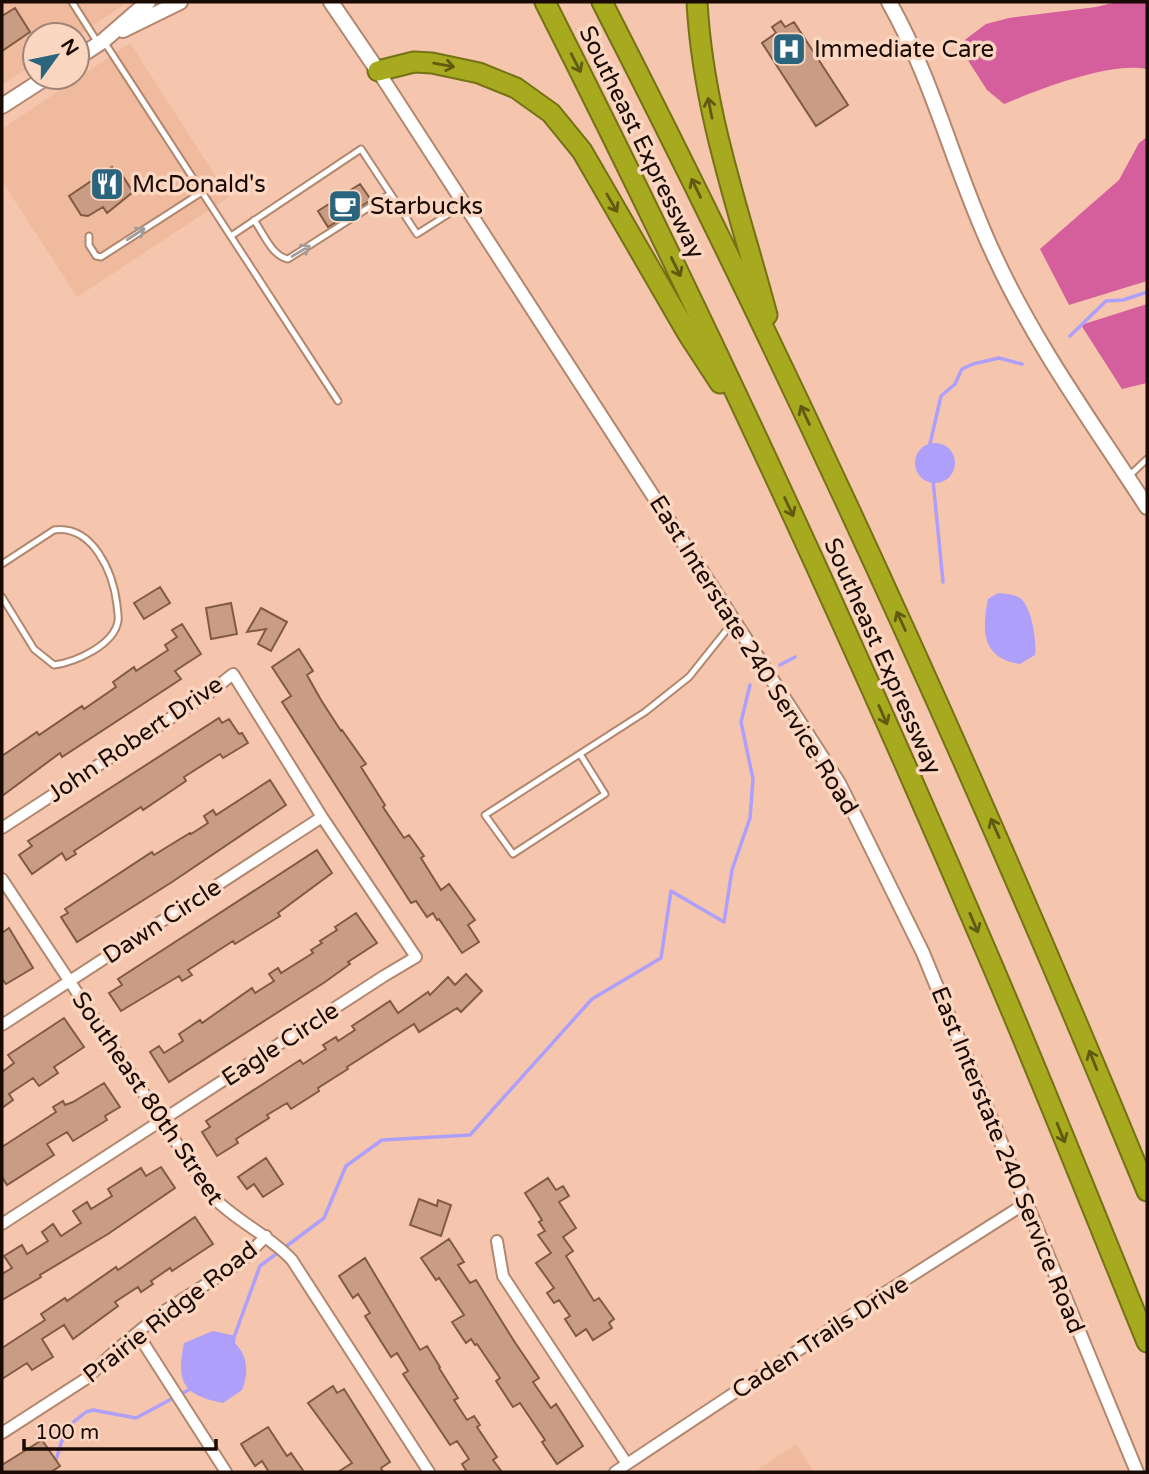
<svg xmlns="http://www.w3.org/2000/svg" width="1149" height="1474" font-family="'Varela Round',sans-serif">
  <rect width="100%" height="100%" fill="#f5c6ad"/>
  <path fill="#efba9d" d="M2 2H128L77 36 35 35V63L2 85Z
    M130 43 229 197 77 297 2 181V129Z
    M796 1444 814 1472H754Z"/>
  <path fill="#d45f9c" d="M1116 2H1147V69C1108 62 1041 89 1004 104L987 90 958 45 986 24 1009 18 1096 7Z
    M1147 137V281L1069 305 1040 249 1119 180 1139 143Z
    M1147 304V383L1122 389 1081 325Z"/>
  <path fill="#ae9ffa" d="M915 463a20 20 0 1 1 40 0a20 20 0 1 1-40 0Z
    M998 593C1005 594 1014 594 1020 598 1032 607 1037 642 1035 655L1020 664C981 658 982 630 988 599Z
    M213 1331 236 1336 235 1343C248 1356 249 1373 242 1390L223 1403C183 1395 176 1383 184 1343Z"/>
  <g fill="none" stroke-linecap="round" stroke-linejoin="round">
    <path stroke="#ae9ffa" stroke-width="3.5" d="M1070 336 1106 301 1123 300 1147 292
      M930 444 941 396 955 384 962 369 973 364 999 358 1022 364
      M933 480 943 582
      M780 665 795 657
      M233 1340 260 1266 324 1218 346 1166 382 1140 470 1135 592 999 661 958 671 891 724 922 732 870 750 818 753 779 741 722 750 685
      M52 1472 66 1428 86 1412 93 1410 136 1418 192 1388"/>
  </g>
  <path fill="#c99c84" stroke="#825a43" stroke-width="2" d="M15 8 30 32 2 51V16Z
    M781 21 785 27 794 22 848 105 816 126 762 43 776 33 772 27Z
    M112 167 118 176 122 175 133 192 107 213 103 207 88 216 81 215 69 196Z
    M360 184 371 200 328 227 318 211Z
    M160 587 170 603 144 619 134 603Z
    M231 603 237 634 211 639 206 608Z
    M261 608 287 622 271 651 258 644 266 629 247 632Z
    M182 624 201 654 175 671 181 679 62 757 60 753 2 796V756L37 732 39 735 82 706 84 709 116 687 113 682 134 667 136 671 168 650 165 645 177 637 172 630Z
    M299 649 313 671 307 675 321 700 341 731 342 730 366 764 361 767 385 805 383 807 404 838 409 835 424 856 421 858 441 890 449 884 475 920 468 925 479 942 462 953 439 919 437 920 433 913 427 917 416 901 411 903 282 702 291 696 272 667Z
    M219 718 222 723 229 719 239 734 242 733 248 743 223 758 220 754 184 777 186 781 143 810 141 807 74 851 76 854 66 860 62 853 32 874 19 855 32 846 28 841Z
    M270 780 286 805 172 882 77 942 61 917 68 913 65 909 152 852 154 855 190 833 191 834 208 823 204 816 213 810 216 815Z
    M317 850 332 873 278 913 280 916 235 944 233 941 188 970 192 975 182 981 179 976 121 1011 109 993 122 985 118 979Z
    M356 913 377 943 348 962 350 964 325 982 169 1082 150 1052 159 1046 164 1053 183 1041 179 1034 200 1020 202 1023 252 988 255 993 274 981 269 974 278 968 281 973 313 953 311 950 322 943 320 941 337 930 335 927Z
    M9 928 33 968 6 984 2 979V933Z
    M466 974 482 991 461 1012 457 1008 419 1032 414 1024 347 1067 348 1069 318 1088 319 1091 291 1109 287 1103 267 1115 269 1118 236 1139 238 1143 217 1156 202 1132 210 1127 206 1121 300 1060 303 1064 326 1049 323 1045 336 1037 338 1041 355 1030 352 1026 390 1001 398 1013 428 992 430 995 448 977 455 985Z
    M64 1018 84 1047 54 1067 58 1073 39 1086 33 1078 9 1094 13 1100 2 1108V1072L14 1063 8 1055Z
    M104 1083 120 1107 105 1116 107 1120 73 1141 67 1132 47 1144 54 1155 7 1185 2 1177V1147L56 1112 53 1107 63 1101 65 1105 73 1102Z
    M266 1158 283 1184 263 1197 254 1184 247 1189 238 1177Z
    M161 1167 175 1188 108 1234 40 1275 41 1277 2 1300V1274L12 1268 4 1256 22 1245 27 1254 48 1241 42 1232 53 1224 61 1236 81 1223 73 1211 87 1202 91 1209 112 1196 108 1189 141 1168 146 1176Z
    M548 1178 556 1190 563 1186 569 1196 559 1202 576 1228 563 1237 573 1251 566 1256 594 1301 599 1298 614 1319 609 1323 612 1328 593 1340 586 1329 576 1336 565 1319 570 1316 559 1300 554 1303 547 1293 554 1288 536 1263 551 1253 538 1235 545 1231 539 1222 542 1220 525 1193Z
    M419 1199 437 1206 438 1200 451 1205 441 1236 410 1225Z
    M195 1217 213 1244 172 1271 170 1268 151 1281 153 1284 141 1292 138 1287 115 1302 118 1306 73 1339 64 1325 42 1339 53 1357 32 1370 27 1363 2 1379V1348L45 1320 41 1314 65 1298 67 1301 116 1267 118 1270Z
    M449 1239 464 1262 458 1265 470 1283 476 1280 514 1341 539 1378 533 1382 551 1408 556 1404 583 1446 557 1464 542 1442 545 1440 520 1403 513 1407 496 1381 500 1378 477 1344 475 1345 471 1339 466 1343 452 1322 464 1315 439 1278 436 1280 421 1258Z
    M365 1258 420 1350 427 1346 440 1367 439 1368 458 1398 454 1400 467 1420 474 1416 480 1425 477 1427 497 1457 493 1460 502 1472H467L462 1464 469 1459 457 1441 450 1445 403 1374 408 1371 397 1353 391 1357 365 1316 370 1313 358 1294 353 1298 339 1276Z
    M333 1386 337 1393 344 1389 390 1462 381 1468 383 1472H338L352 1463 308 1403Z
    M268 1427 287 1456 291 1453 304 1472H269L262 1461 255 1466 241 1444Z
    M42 1440 60 1466 51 1472H2V1465Z"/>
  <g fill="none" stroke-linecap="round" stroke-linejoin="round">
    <g stroke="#b2876f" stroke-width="9">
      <path id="service" d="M72 2 98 43
        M105 43 338 401
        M254 220C263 233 272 256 288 259L390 194
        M89 236V245L96 256 101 257 202 192
        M231 236 361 149 417 234 464 204
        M1128 477 1147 459
        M2 564 54 530C93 525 113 572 117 605 117 609 119 616 118 621 114 645 76 662 54 665L34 649 2 597
        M580 754 605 794 513 854 485 815 645 712 689 677 733 622"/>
    </g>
    <g stroke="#b2876f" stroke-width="14">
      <path id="minor" d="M2 828 209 693 233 674 322 817 416 957 384 976 2 1224
        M2 879 211 1195C235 1221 268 1234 292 1260L429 1472
        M2 1025 322 817
        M497 1241 503 1276 627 1464
        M137 1333 226 1472
        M2 1433 87 1378 115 1351 160 1314 242 1261 266 1236
        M615 1472 886 1292 1026 1203"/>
    </g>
    <g stroke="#b2876f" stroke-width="16">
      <path id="tertiary" d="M378 71 839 783 923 953 1137 1472"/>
    </g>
    <g stroke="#b2876f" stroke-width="18">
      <path id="secondary" d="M331 2 378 71
        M889 2C935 83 955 174 995 257 1036 346 1094 425 1147 507
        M123 30 180 2
        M77 58 103 41 148 2
        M2 106 47 77"/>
    </g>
    <g stroke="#757115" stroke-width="23">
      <path id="motorway" d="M545 2C705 318 854 641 993 967 1046 1091 1096 1217 1147 1342
        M602 2C801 390 981 788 1147 1191
        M697 2C703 112 739 210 767 315
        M378 71 414 62 432 63 479 73 516 88 551 113 582 151 688 334 720 383"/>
    </g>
    <use href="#service" stroke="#fff" stroke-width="5"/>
    <use href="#minor" stroke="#fff" stroke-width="10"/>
    <use href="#tertiary" stroke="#fff" stroke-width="12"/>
    <use href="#secondary" stroke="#fff" stroke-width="14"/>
    <use href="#motorway" stroke="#a7a91e" stroke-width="19"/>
  </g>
  <defs><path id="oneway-shaft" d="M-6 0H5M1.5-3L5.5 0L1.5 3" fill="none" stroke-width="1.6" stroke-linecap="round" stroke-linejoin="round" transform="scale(1.75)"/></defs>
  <g stroke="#605a10">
    <use href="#oneway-shaft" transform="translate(576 63) rotate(63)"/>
    <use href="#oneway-shaft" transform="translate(444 65) rotate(10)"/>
    <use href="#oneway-shaft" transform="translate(710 108) rotate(-101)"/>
    <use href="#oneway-shaft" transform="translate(696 188) rotate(-116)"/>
    <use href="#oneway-shaft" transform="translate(612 203) rotate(60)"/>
    <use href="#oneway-shaft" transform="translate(676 267) rotate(64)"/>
    <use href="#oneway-shaft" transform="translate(805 415) rotate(-115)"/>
    <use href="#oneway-shaft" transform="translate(789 507) rotate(65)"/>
    <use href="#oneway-shaft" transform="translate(901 621) rotate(-115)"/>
    <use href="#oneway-shaft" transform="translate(883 715) rotate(66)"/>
    <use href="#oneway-shaft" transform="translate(995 828) rotate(-114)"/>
    <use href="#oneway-shaft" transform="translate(974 923) rotate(67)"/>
    <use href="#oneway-shaft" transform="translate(1093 1060) rotate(-112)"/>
    <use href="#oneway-shaft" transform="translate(1061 1133) rotate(68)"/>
  </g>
  <g stroke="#a39d9a">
    <use href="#oneway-shaft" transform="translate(136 234) rotate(-33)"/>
    <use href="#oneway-shaft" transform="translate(301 251) rotate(-31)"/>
  </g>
  <defs>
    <g id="hospital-square" transform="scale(1.75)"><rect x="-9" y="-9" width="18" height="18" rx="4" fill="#2b647d" stroke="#fbd6c1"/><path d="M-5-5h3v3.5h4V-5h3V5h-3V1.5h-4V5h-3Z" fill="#fff"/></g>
    <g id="restaurant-square" transform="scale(1.75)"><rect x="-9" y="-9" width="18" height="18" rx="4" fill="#2b647d" stroke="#fbd6c1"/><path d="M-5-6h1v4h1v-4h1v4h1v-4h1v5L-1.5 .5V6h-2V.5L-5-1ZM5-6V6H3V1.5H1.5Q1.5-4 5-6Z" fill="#fff"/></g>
    <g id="cafe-square" transform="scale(1.75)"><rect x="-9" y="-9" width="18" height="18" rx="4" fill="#2b647d" stroke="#fbd6c1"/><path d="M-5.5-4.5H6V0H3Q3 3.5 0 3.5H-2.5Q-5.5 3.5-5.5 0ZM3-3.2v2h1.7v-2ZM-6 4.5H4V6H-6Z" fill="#fff"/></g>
  </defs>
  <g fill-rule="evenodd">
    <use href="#hospital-square" x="789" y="49"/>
    <use href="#restaurant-square" x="107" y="184"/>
    <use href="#cafe-square" x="345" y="206"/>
  </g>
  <g text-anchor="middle" stroke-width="7" stroke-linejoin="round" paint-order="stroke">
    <g font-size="24" fill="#190a03" stroke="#fbd6c1" text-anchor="start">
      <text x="814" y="57">Immediate Care</text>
      <text x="132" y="192">McDonald's</text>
      <text x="370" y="214">Starbucks</text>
    </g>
    <g font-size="24" fill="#190a03" stroke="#fbd6c1">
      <text transform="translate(642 142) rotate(64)" y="8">Southeast Expressway</text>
      <text transform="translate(754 655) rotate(58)" y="8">East Interstate 240 Service Road</text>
      <text transform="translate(883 656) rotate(66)" y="8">Southeast Expressway</text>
      <text transform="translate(135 739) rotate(-34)" y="8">John Robert Drive</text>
      <text transform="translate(162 921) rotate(-33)" y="8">Dawn Circle</text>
      <text transform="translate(280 1044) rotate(-33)" y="8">Eagle Circle</text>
      <text transform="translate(148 1098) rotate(56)" y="8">Southeast 80th Street</text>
      <text transform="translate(1008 1160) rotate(68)" y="8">East Interstate 240 Service Road</text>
      <text transform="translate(170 1312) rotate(-38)" y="8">Prairie Ridge Road</text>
      <text transform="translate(820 1337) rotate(-33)" y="8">Caden Trails Drive</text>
    </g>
  </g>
  <rect width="1149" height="1474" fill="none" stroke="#190a03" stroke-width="7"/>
  <g transform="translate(56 56) rotate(57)"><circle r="33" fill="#fbd6c1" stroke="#a18475" stroke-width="2"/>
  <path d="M0-5L12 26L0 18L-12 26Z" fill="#2b647d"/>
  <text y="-10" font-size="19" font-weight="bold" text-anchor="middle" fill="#190a03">N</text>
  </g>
  <path d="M24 1439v10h192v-10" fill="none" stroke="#190a03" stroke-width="3.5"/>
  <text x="35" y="1439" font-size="21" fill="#190a03" stroke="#fbd6c1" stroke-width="5" paint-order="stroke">100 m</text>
</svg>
